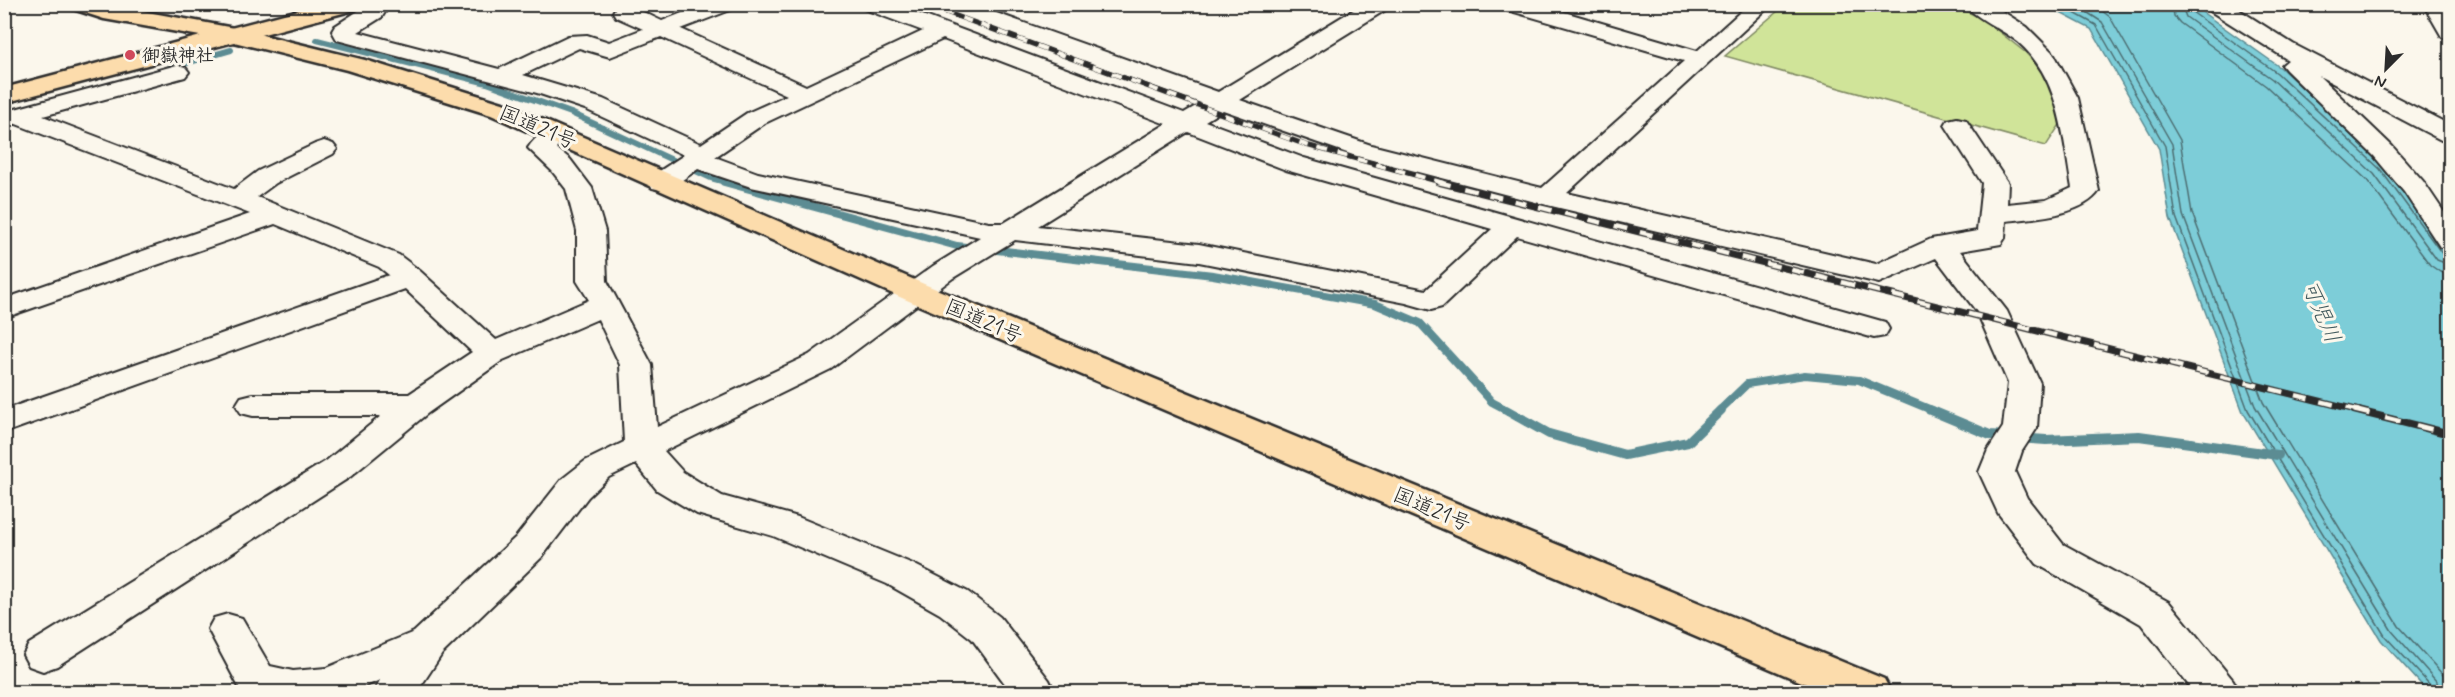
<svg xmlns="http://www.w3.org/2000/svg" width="2455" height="697" font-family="Mynerve,'Klee One',sans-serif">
  <rect width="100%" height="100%" fill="#fbf7ec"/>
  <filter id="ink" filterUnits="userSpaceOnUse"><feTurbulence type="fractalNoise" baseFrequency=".0167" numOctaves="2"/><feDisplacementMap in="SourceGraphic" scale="12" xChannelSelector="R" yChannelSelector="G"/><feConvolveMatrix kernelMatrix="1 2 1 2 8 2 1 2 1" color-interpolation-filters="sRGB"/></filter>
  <g filter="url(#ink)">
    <path fill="#d0e499" stroke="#7e8862" stroke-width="1.5" d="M1785 5H1952L1983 19 2026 53 2048 78 2063 120 2046 146 1725 56Z"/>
    <path fill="#7dcdd8" stroke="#5c8c93" stroke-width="1.5" d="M2045 5H2192L2281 68 2385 165 2450 255V692H2428L2381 640 2243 412 2170 218 2159 149 2091 29Z"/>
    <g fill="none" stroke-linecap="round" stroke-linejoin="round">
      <path stroke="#4c6c70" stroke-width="1.5" d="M2058 4 2096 25 2165 146 2176 217 2248 410 2385 636 2431 686 2432 692
        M2074 4 2102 22 2172 144 2183 215 2255 406 2392 631 2437 682 2440 692
        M2093 4 2110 17 2180 140 2192 213 2263 402 2399 626 2444 676 2449 692
        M2172 4 2174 16 2180 23 2266 86 2367 180 2430 265 2440 272 2450 274
        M2181 4 2186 17 2272 79 2374 174 2437 260 2450 265
        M2189 4 2192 12 2277 73 2380 169 2443 255 2450 258"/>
      <path stroke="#5c8c93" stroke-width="6" d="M317 40 487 83 571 113 711 178 729 183
        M169 68 231 50"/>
      <path stroke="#5c8c93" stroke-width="8" d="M724 182 957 246 975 248
        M988 249 1213 275 1375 304 1420 323 1492 402 1509 411
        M1719 411 1747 384 1805 375 1859 380 1934 411"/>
      <path stroke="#5c8c93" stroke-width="10" d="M1506 410 1549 434 1625 455 1688 442 1721 410
        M1930 410 1990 435 2006 436
        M2019 438 2046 440 2139 436 2278 455"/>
      <g stroke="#2b2b2b" stroke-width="4">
        <path id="minor" d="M369 4H390L382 17 358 32 499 69 568 36 587 35 609 42 643 29 616 17 613 12 616 7C632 4 648 15 662 21L705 4H735L733 9 681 29 806 86 923 31 864 9 862 4H893L1184 113 1201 103 941 9 939 4H971L1218 92 1363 4H1389L1387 9 1240 100 1371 145 1542 188 1684 61 1504 9 1502 4H1537L1697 51 1749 4H1772L1567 193 1876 264 1931 239 1977 231 1982 183 1945 125 1948 120 1957 118 1966 120 2008 183 2007 204 2046 200 2072 188C2063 137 2060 78 2018 42 2005 31 1972 16 1965 4H1991L2027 27 2054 54 2078 98 2099 191C2082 216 2033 218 2006 221L2005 238 2001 244 1960 251 2007 311 2040 383 2037 428 2022 451 2015 472 2027 498 2063 544 2169 602 2233 680 2239 692H2194L2141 624 2037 564 1998 513 1979 472 1988 450 2003 427 2008 383 1977 312 1936 258 1879 283 1547 205 1353 155 1223 110 1205 121 1304 158 1885 322 1889 329 1885 336 1874 338 1517 236 1442 307 1431 310 1406 303 1199 262 1015 240 953 278 831 369 664 451 683 472 722 496 798 517 913 564 968 592 1000 617 1049 680 1055 692H1011L972 639 940 614 887 584 773 536 697 514 657 490 636 464 609 477 588 497 542 557 442 654 417 692H374L380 680 352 692 241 691 208 629 214 618 228 614 242 618 270 666 293 671 326 668 414 632 516 537 562 479 585 461 624 442 620 365 598 319 503 360 428 413 350 477 57 666 43 671 29 666 23 655 29 644 326 461 381 416H253L241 413 236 405 241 397 253 394H409L472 352 405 289 4 433V410L389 275 379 267 275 224 4 318V299L250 214 16 124 4 122V112L177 65 185 67 189 72 185 77 43 116 234 189 258 171 315 144 324 141 333 144 337 149 333 154 276 183 257 197 399 255 420 271 496 340 589 300 577 281V231L566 189 552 171 528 148C537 135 548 125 565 129L569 134 556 148 570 159 592 188 605 231 607 281 652 365 657 427 809 355 933 266 980 237 751 187 698 169C683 179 670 192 652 188L648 182 652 176 684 155 585 109 537 93 337 40 332 31 335 26ZM661 37 787 95 747 113 701 144 603 99 523 75 579 48 610 57ZM943 39 1166 124 1004 223H989L758 173 715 157 765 123ZM1188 132 1286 170 1492 229 1426 290 1199 244 1038 226Z
          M2205 4H2230L2293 44 2450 125V142L2441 140 2319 76 2392 146 2423 181 2450 221V249L2440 247 2404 192 2374 156 2286 70 2282 65 2288 60 2207 9Z
          M2423 4H2444L2450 15V39L2442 37Z"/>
      </g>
      <g stroke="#2b2b2b" stroke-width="5">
        <path id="primary" d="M322 4H361L358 9 4 103V88Z"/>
      </g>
      <g stroke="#2b2b2b" stroke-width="5">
        <path id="trunk" d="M70 4H104L234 28 365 60 509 105 924 284 1884 679 1891 692H1825L902 298 491 115 347 70 234 42 104 19 73 9Z"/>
      </g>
      <use href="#minor" fill="#fbf7ec" fill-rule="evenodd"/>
      <use href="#primary" fill="#fcdcac" fill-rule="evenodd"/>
      <use href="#trunk" fill="#fcdcac" fill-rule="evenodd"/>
      <g stroke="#2b2b2b" stroke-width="5">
        <path id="rail-far2" d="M924 4 1306 145 1444 183"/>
      </g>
      <g stroke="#2b2b2b" stroke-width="7">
        <path id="rail-far1" d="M1438 182 2360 411"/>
      </g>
      <g stroke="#2b2b2b" stroke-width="8">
        <path id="rail" d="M2354 410 2450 434"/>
      </g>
      <use href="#rail-far2" stroke="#fbf7ec" stroke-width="4" stroke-dasharray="10" stroke-linecap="butt"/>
      <use href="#rail-far1" stroke="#fbf7ec" stroke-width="4.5" stroke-dasharray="13" stroke-linecap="butt"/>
      <use href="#rail" stroke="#fbf7ec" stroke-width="5" stroke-dasharray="16" stroke-linecap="butt"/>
    </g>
  </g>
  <circle fill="#d1495b" stroke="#fbf7ec" stroke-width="2" cx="130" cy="55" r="6"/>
  <g text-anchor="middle" stroke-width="6" stroke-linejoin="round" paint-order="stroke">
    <g font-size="18" font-weight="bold" fill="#2b2b2b" stroke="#fbf7ec" text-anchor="start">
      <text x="142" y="61">御嶽神社</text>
    </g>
    <g font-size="21" fill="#2b2b2b" stroke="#fbf7ec">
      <text transform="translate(538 127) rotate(23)" y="7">国道21号</text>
      <text transform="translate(984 321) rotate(23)" y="7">国道21号</text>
      <text transform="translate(1432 509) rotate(23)" y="7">国道21号</text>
    </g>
    <g font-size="22" font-style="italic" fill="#445c5f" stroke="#fbf7ec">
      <text transform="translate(2322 311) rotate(67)" y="8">可児川</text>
    </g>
  </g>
  <rect width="2455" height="697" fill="none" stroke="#fbf7ec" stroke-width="24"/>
  <rect x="12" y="12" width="2431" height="673" fill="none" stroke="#2b2b2b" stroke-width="2" filter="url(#ink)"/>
  <g transform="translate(2386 69) rotate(204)" stroke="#fbf7ec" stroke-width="4.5" paint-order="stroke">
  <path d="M0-4.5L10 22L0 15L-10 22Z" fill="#2b2b2b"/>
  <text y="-9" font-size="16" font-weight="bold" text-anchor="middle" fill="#2b2b2b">N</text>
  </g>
</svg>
